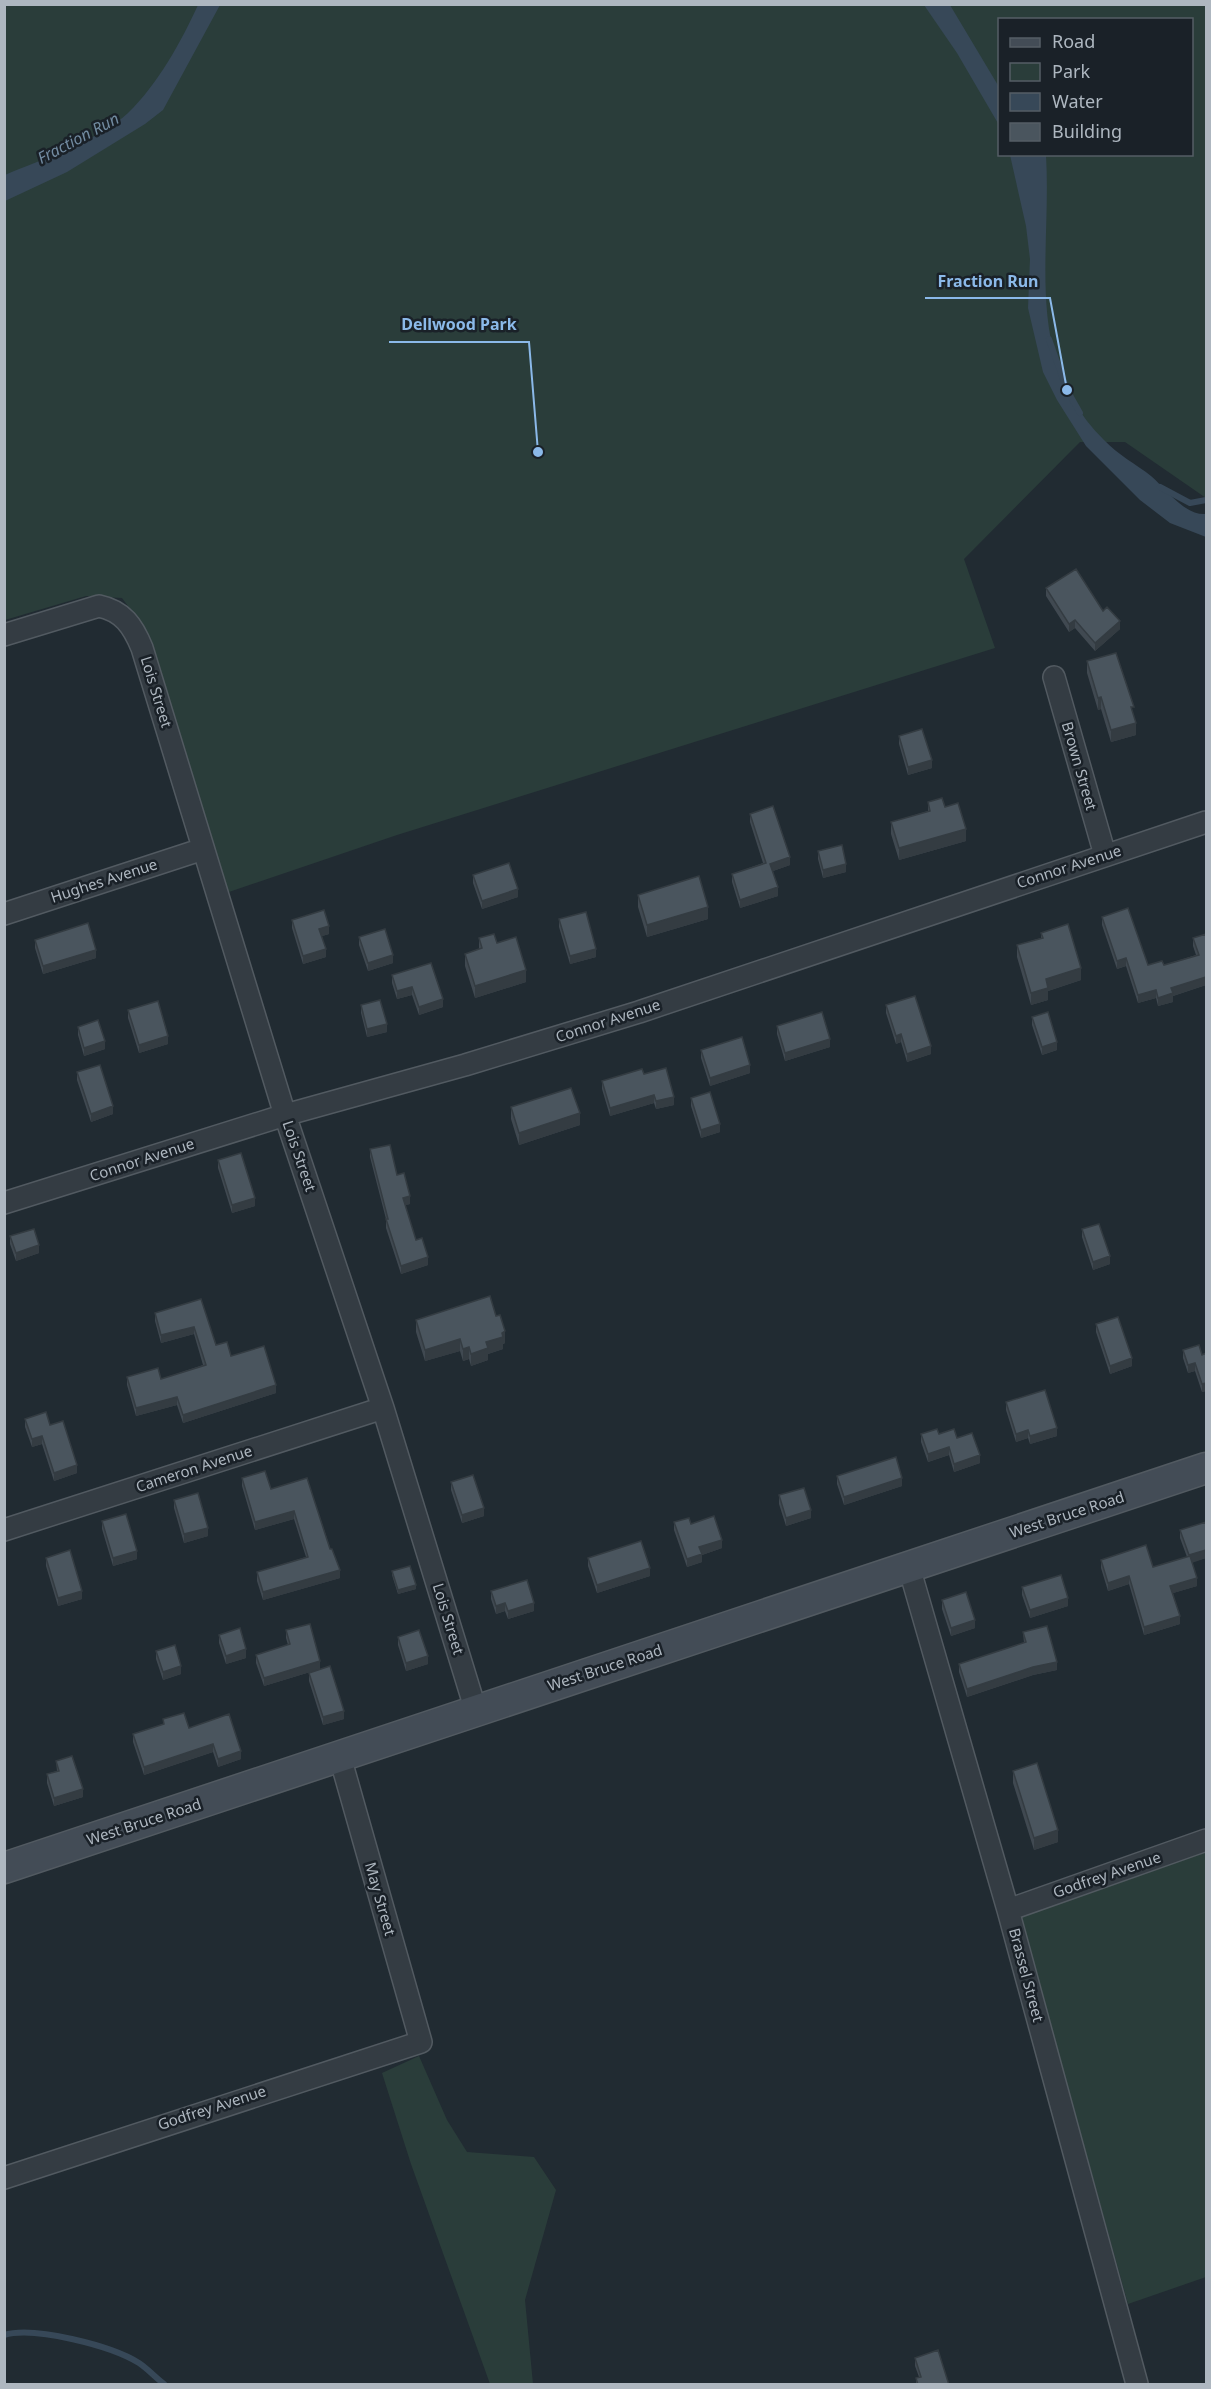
<svg xmlns="http://www.w3.org/2000/svg" width="1211" height="2389" font-family="'Noto Sans',sans-serif">
  <rect width="100%" height="100%" fill="#212b32"/>
  <path fill="#2a3d3a" fill-rule="evenodd" d="M4 5H1206V498L1125 442H1080L964 559 995 648 397 835 226 893 148 633 122 598 86 596 5 620ZM1000 20H1192V154H1000Z
    M1206 1849V2277L1128 2304 1019 1912Z
    M419 2056 447 2120 467 2152 534 2157 556 2190 525 2300 533 2384H490L411 2164 382 2073Z"/>
  <path fill="#374858" d="M198 5H220L163 110 145 124 67 172 5 201V175C40 160 101 139 128 113 158 84 181 42 198 5Z
    M924 5H950L999 87V125L957 53Z
    M1010 155H1046C1052 258 1022 358 1104 440 1118 455 1136 464 1151 476 1166 489 1185 516 1206 514V537L1170 523 1140 500 1086 446 1057 400 1043 372 1028 308 1030 259 1026 226Z"/>
  <g fill="none" stroke-linecap="round" stroke-linejoin="round">
    <path stroke="#374858" stroke-width="6" d="M1049 339 1067 390 1080 413
      M1160 487 1190 503 1206 500
      M4 2335C35 2326 112 2346 139 2363 148 2369 156 2378 164 2384"/>
    <g stroke="#525a61" stroke-width="24">
      <path id="street" d="M4 635 99 606C123 611 133 626 142 648L285 1115 383 1408 476 1711
        M1054 677 1105 855
        M4 914 203 849
        M4 1203 285 1115 465 1065 639 1012 1206 822
        M4 1530 383 1408
        M909 1567 1008 1910 1137 2384
        M1008 1910 1206 1840
        M4 2178 421 2042 340 1757"/>
    </g>
    <g stroke="#525a61" stroke-width="33">
      <path id="secondary" d="M4 1868 1206 1468"/>
    </g>
    <use href="#street" stroke="#343c43" stroke-width="21"/>
    <use href="#secondary" stroke="#434c56" stroke-width="30"/>
  </g>
  <path fill="#404951" d="M1046 588 1103 611 1120 629 1095 651 1075 628 1069 632 1046 596Z
    M1087 661 1134 716 1136 735 1111 742 1101 709 1098 710 1087 673Z
    M899 736 932 768 908 775 899 744Z
    M928 802 945 807 966 841 899 860 891 834V822L928 811Z
    M750 814 790 865 773 871 778 896 740 908 732 882V874L763 863 750 822Z
    M818 851 846 872 823 878 818 859Z
    M473 875 518 897 482 909 473 883Z
    M638 895 708 919 647 937 638 907Z
    M1102 917 1148 965H1164L1196 955 1193 946V938L1206 934V985L1173 996V1002L1158 1006 1156 998 1138 1003 1126 966 1117 969 1102 925Z
    M559 919 596 957 570 964 559 927Z
    M292 920 329 934 322 936 326 957 303 964 292 928Z
    M1041 933 1081 980 1048 991V1000L1031 1005 1017 957V945L1041 938Z
    M359 937 393 963 368 971 359 945Z
    M479 938 497 943 526 982 475 998 465 966V954L479 949Z
    M35 940 96 958 43 974 35 948Z
    M431 963 443 1007 419 1015 412 995 397 999 392 983V975Z
    M361 1005 387 1032 367 1037 361 1013Z
    M886 1005 931 1054 907 1062 901 1042 896 1044 886 1013Z
    M128 1010 168 1044 139 1053 128 1018Z
    M1032 1017 1057 1050 1042 1055 1032 1025Z
    M777 1026 830 1047 785 1061 777 1034Z
    M78 1027 105 1049 84 1056 78 1035Z
    M701 1050 750 1073 710 1086 701 1058Z
    M77 1072 113 1114 91 1122 77 1080Z
    M644 1074 674 1105 656 1109 654 1103 610 1116 602 1089V1081Z
    M691 1098 720 1132 701 1138 691 1106Z
    M511 1107 580 1125 519 1145 511 1119Z
    M370 1149 397 1175 410 1204 405 1205 416 1240 428 1265 401 1274 386 1228V1219L370 1157Z
    M218 1160 255 1206 232 1213 218 1168Z
    M1082 1229 1110 1264 1093 1270 1082 1237Z
    M10 1236 39 1253 16 1261 10 1244Z
    M201 1299 216 1345 231 1356 276 1393 183 1423 177 1405 136 1416 127 1385V1377L161 1379 203 1365 194 1334 161 1343 155 1321V1313Z
    M496 1316 505 1343 503 1344V1349L488 1354V1360L471 1366 469 1359 463 1361 460 1351 425 1361 416 1332V1320Z
    M1096 1324 1132 1366 1110 1374 1096 1332Z
    M1183 1350 1202 1355 1206 1353V1391L1202 1392 1195 1371 1188 1373 1183 1358Z
    M1006 1402 1057 1436 1030 1444 1028 1438 1016 1442 1006 1410Z
    M25 1419 50 1425 77 1473 54 1481 42 1444 32 1447 25 1427Z
    M921 1434H939L957 1438 980 1463 954 1472 949 1455 928 1462 921 1442Z
    M837 1476 902 1486 844 1505 837 1484Z
    M242 1478 271 1489 307 1478 340 1578 263 1600 257 1581V1572L306 1557 294 1519 255 1530 242 1486Z
    M451 1482 484 1516 462 1523 451 1490Z
    M779 1495 811 1518 786 1526 779 1504Z
    M174 1500 208 1536 184 1543 174 1508Z
    M102 1521 137 1559 113 1566 102 1529Z
    M674 1522 722 1548 702 1555V1562L687 1567 674 1530Z
    M1206 1522V1558L1192 1562 1197 1586 1173 1593 1180 1624 1144 1635 1129 1584 1108 1591 1101 1568V1560L1153 1567 1187 1557 1180 1538V1530Z
    M46 1558 82 1599 58 1606 46 1566Z
    M588 1558 650 1576 597 1593 588 1566Z
    M392 1571 416 1589 398 1594 392 1575Z
    M1022 1587 1068 1606 1030 1618 1022 1595Z
    M491 1591 534 1611 508 1619 505 1611 496 1614 491 1599Z
    M942 1600 975 1628 951 1636 942 1609Z
    M286 1630 320 1669 264 1686 256 1663V1655L288 1645 286 1638Z
    M1023 1632 1057 1670 1033 1675 967 1697 959 1672V1664L1024 1643Z
    M219 1635 246 1658 226 1664 219 1643Z
    M398 1637 428 1664 406 1671 398 1645Z
    M156 1651 181 1674 163 1680 156 1659Z
    M309 1673 344 1719 323 1725 309 1681Z
    M163 1719 189 1728 241 1759 218 1767 213 1752 144 1775 133 1742V1734L163 1724Z
    M56 1761 83 1797 54 1806 47 1783V1774L57 1771Z
    M1013 1771 1058 1842 1034 1850 1013 1783Z
    M915 2358 949 2385H916V2378L919 2377 915 2366Z"/>
  <path fill="#343c42" d="M1075 620V628L1069 632V624Z
    M1120 621V629L1095 651V643Z
    M1101 697V709L1098 710V698Z
    M1136 723V735L1111 742V730Z
    M932 760V768L908 775V767Z
    M966 829V841L899 860V848Z
    M790 857V865L770 872V864Z
    M846 864V872L823 878V870Z
    M778 887V896L740 908V900Z
    M518 889V897L482 909V901Z
    M708 907V919L647 937V925Z
    M329 926V934L319 937V929Z
    M326 949V957L303 964V956Z
    M596 949V957L570 964V956Z
    M96 950V958L43 974V966Z
    M393 955V963L368 971V963Z
    M1126 958V966L1117 969V961Z
    M1081 968V980L1048 991V1000L1031 1005V993L1046 979Z
    M526 970V982L475 998V986Z
    M1206 977V985L1173 996V1002L1158 1006V998L1171 988Z
    M412 987V995L397 999V991Z
    M1156 990V998L1138 1003V995Z
    M443 999V1007L419 1015V1007Z
    M387 1024V1032L367 1037V1029Z
    M901 1034V1042L896 1044V1036Z
    M168 1036V1044L139 1053V1045Z
    M830 1039V1047L785 1061V1053Z
    M105 1041V1049L84 1056V1048Z
    M1057 1042V1050L1042 1055V1047Z
    M931 1046V1054L907 1062V1054Z
    M750 1065V1073L710 1086V1078Z
    M654 1095V1103L610 1116V1108Z
    M674 1097V1105L656 1109V1101Z
    M113 1106V1114L91 1122V1114Z
    M580 1113V1125L519 1145V1133Z
    M720 1124V1132L701 1138V1130Z
    M410 1196V1204L403 1206V1198Z
    M255 1198V1206L232 1213V1205Z
    M39 1245V1253L16 1261V1253Z
    M1110 1256V1264L1093 1270V1262Z
    M428 1257V1265L401 1274V1266Z
    M194 1327V1334L161 1343V1335Z
    M505 1331V1343L503 1344V1349L488 1354V1360L471 1366V1354L486 1342Z
    M460 1339V1351L425 1361V1350Z
    M469 1347V1359L463 1361V1349Z
    M1132 1358V1366L1110 1374V1366Z
    M1195 1363V1371L1188 1373V1365Z
    M1206 1383V1391L1202 1392V1384Z
    M276 1385V1393L183 1423V1415Z
    M177 1397V1405L136 1416V1408Z
    M1057 1428V1436L1030 1444V1436Z
    M1028 1430V1438L1016 1442V1434Z
    M42 1436V1444L32 1447V1439Z
    M949 1447V1455L928 1462V1454Z
    M980 1455V1463L954 1472V1464Z
    M77 1465V1473L54 1481V1473Z
    M902 1478V1486L844 1505V1497Z
    M484 1508V1516L462 1523V1515Z
    M811 1510V1518L786 1526V1518Z
    M294 1511V1519L255 1530V1522Z
    M208 1528V1536L184 1543V1534Z
    M722 1540V1548L702 1555V1562L687 1567V1559L699 1547Z
    M1206 1550V1558L1189 1564V1555Z
    M137 1551V1559L113 1566V1558Z
    M650 1568V1576L597 1593V1585Z
    M340 1570V1578L263 1600V1592Z
    M1129 1576V1584L1108 1591V1583Z
    M1197 1578V1586L1170 1594V1586Z
    M416 1585V1589L398 1594V1590Z
    M82 1591V1599L58 1606V1598Z
    M1068 1598V1606L1030 1618V1610Z
    M505 1603V1611L496 1614V1606Z
    M534 1603V1611L508 1619V1611Z
    M1180 1616V1624L1144 1635V1627Z
    M975 1620V1628L951 1636V1628Z
    M246 1649V1658L226 1664V1656Z
    M428 1656V1664L406 1671V1663Z
    M320 1661V1669L264 1686V1678Z
    M1057 1662V1670L1033 1675 967 1697V1689L1033 1667Z
    M181 1666V1674L163 1680V1672Z
    M344 1711V1719L323 1725V1717Z
    M213 1744V1752L144 1775V1767Z
    M241 1751V1759L218 1767V1759Z
    M83 1789V1797L54 1806V1798Z
    M1058 1830V1842L1034 1850V1838Z"/>
  <path fill="#4a555e" stroke="#343c42" stroke-width="1.5" d="M1076 569 1103 611 1107 607 1120 621 1095 643 1075 620 1069 624 1046 588Z
    M1116 653 1134 707H1131L1136 723 1111 730 1101 697 1098 698 1087 661Z
    M922 729 932 760 908 767 899 736Z
    M942 798 945 807 958 803 966 829 899 848 891 822 930 811 928 802Z
    M773 806 790 857 770 864 778 887 740 900 732 874 766 863 750 814Z
    M842 845 846 864 823 870 818 851Z
    M509 863 518 889 482 901 473 875Z
    M699 876 708 907 647 925 638 895Z
    M1128 908 1148 965 1162 961 1164 965 1199 955 1193 938 1206 934V977L1171 988 1173 993 1158 998 1156 990 1138 995 1126 958 1117 961 1102 917Z
    M324 910 329 926 319 929 326 949 303 956 292 920Z
    M586 912 596 949 570 956 559 919Z
    M88 923 96 950 43 966 35 940Z
    M1068 924 1081 968 1046 979 1048 988 1031 993 1017 945 1043 938 1041 933Z
    M385 929 393 955 368 963 359 937Z
    M494 934 497 943 516 937 526 970 475 986 465 954 482 948 479 938Z
    M431 963 443 999 419 1007 412 987 397 991 392 975Z
    M915 996 931 1046 907 1054 901 1034 896 1036 886 1005Z
    M380 1000 387 1024 367 1029 361 1005Z
    M158 1001 168 1036 139 1045 128 1010Z
    M822 1012 830 1039 785 1053 777 1026Z
    M1048 1012 1057 1042 1042 1047 1032 1017Z
    M98 1020 105 1041 84 1048 78 1027Z
    M742 1037 750 1065 710 1078 701 1050Z
    M100 1065 113 1106 91 1114 77 1072Z
    M666 1068 674 1097 656 1101 654 1095 610 1108 602 1081 642 1069 644 1074Z
    M571 1088 580 1113 519 1133 511 1107Z
    M710 1092 720 1124 701 1130 691 1098Z
    M390 1145 397 1175 404 1173 410 1196 403 1198 416 1240 422 1238 428 1257 401 1266 386 1219H388L370 1149Z
    M241 1153 255 1198 232 1205 218 1160Z
    M1099 1224 1110 1256 1093 1262 1082 1229Z
    M34 1229 39 1245 16 1253 10 1236Z
    M490 1296 496 1316 500 1315 505 1331 502 1333 503 1337 486 1342 488 1348 471 1354 469 1347 463 1349 460 1339 425 1350 416 1320Z
    M201 1299 216 1345 227 1342 231 1356 264 1346 276 1385 183 1415 177 1397 136 1408 127 1377 158 1368 161 1379 206 1365 194 1327 161 1335 155 1313Z
    M1118 1317 1132 1358 1110 1366 1096 1324Z
    M1199 1345 1202 1355 1206 1353V1383L1202 1384 1195 1363 1188 1365 1183 1350Z
    M1045 1390 1057 1428 1030 1436 1028 1430 1016 1434 1006 1402Z
    M46 1412 50 1425 63 1421 77 1465 54 1473 42 1436 32 1439 25 1419Z
    M937 1429 939 1434 954 1429 957 1438 972 1433 980 1455 954 1464 949 1447 928 1454 921 1434Z
    M896 1457 902 1478 844 1497 837 1476Z
    M265 1471 271 1489 307 1478 330 1549H332L340 1570 263 1592 257 1572 308 1557 294 1511 255 1522 242 1478Z
    M473 1475 484 1508 462 1515 451 1482Z
    M804 1488 811 1510 786 1518 779 1495Z
    M198 1493 208 1528 184 1534 174 1500Z
    M126 1514 137 1551 113 1558 102 1521Z
    M714 1516 722 1540 699 1547 702 1554 687 1559 674 1522 689 1518 691 1524Z
    M1206 1522V1550L1189 1555 1180 1530Z
    M641 1541 650 1568 597 1585 588 1558Z
    M1146 1545 1153 1567 1190 1556 1197 1578 1170 1586 1180 1616 1144 1627 1129 1576 1108 1583 1101 1560Z
    M70 1550 82 1591 58 1598 46 1558Z
    M410 1566 416 1585 398 1590 392 1571Z
    M1061 1575 1068 1598 1030 1610 1022 1587Z
    M527 1580 534 1603 508 1611 505 1603 496 1606 491 1591Z
    M966 1592 975 1620 951 1628 942 1600Z
    M310 1624 320 1661 264 1678 256 1655 290 1644 286 1630Z
    M1047 1626 1057 1662 1033 1667 967 1689 959 1664 1026 1642 1023 1632Z
    M240 1628 246 1649 226 1656 219 1635Z
    M419 1630 428 1656 406 1663 398 1637Z
    M175 1645 181 1666 163 1672 156 1651Z
    M330 1666 344 1711 323 1717 309 1673Z
    M184 1713 189 1728 229 1714 241 1751 218 1759 213 1744 144 1767 133 1734 164 1724 163 1719Z
    M72 1756 83 1789 54 1798 47 1774 59 1771 56 1761Z
    M1037 1763 1058 1830 1034 1838 1013 1771Z
    M938 2350 949 2385H918L916 2378 921 2377 915 2358Z"/>
  <g text-anchor="middle" stroke-width="5" stroke-linejoin="round" paint-order="stroke">
    <g font-size="15" fill="#aeb7c0" stroke="#1a2128">
      <text transform="translate(156 692) rotate(73)" y="5">Lois Street</text>
      <text transform="translate(1079 766) rotate(74)" y="5">Brown Street</text>
      <text transform="translate(1069 867) rotate(-18)" y="5">Connor Avenue</text>
      <text transform="translate(104 881) rotate(-18)" y="5">Hughes Avenue</text>
      <text transform="translate(608 1021) rotate(-18)" y="5">Connor Avenue</text>
      <text transform="translate(299 1156) rotate(71)" y="5">Lois Street</text>
      <text transform="translate(142 1160) rotate(-18)" y="5">Connor Avenue</text>
      <text transform="translate(194 1469) rotate(-18)" y="5">Cameron Avenue</text>
      <text transform="translate(1067 1515) rotate(-18)" y="5">West Bruce Road</text>
      <text transform="translate(448 1619) rotate(73)" y="5">Lois Street</text>
      <text transform="translate(605 1668) rotate(-18)" y="5">West Bruce Road</text>
      <text transform="translate(144 1822) rotate(-18)" y="5">West Bruce Road</text>
      <text transform="translate(1107 1875) rotate(-19)" y="5">Godfrey Avenue</text>
      <text transform="translate(380 1899) rotate(74)" y="5">May Street</text>
      <text transform="translate(1026 1975) rotate(75)" y="5">Brassel Street</text>
      <text transform="translate(212 2108) rotate(-18)" y="5">Godfrey Avenue</text>
    </g>
    <g font-size="16" font-style="italic" fill="#728ba1" stroke="#1a2128">
      <text transform="translate(78 138) rotate(-28)" y="6">Fraction Run</text>
    </g>
  </g>
  <path fill="none" stroke="#8bb9e9" stroke-width="2" d="M1067 390L1050 298H925M538 452L529 342H389"/>
  <g fill="#8bb9e9" stroke="#1a2128" stroke-width="2">
    <circle cx="1067" cy="390" r="6"/>
    <circle cx="538" cy="452" r="6"/>
  </g>
  <g font-size="16" text-anchor="middle" font-weight="bold" fill="#8bb9e9" stroke="#1a2128" stroke-width="5" stroke-linejoin="round" paint-order="stroke">
    <text x="988" y="287">Fraction Run</text>
    <text x="459" y="330">Dellwood Park</text>
  </g>
  <rect width="1211" height="2389" fill="none" stroke="#aeb7c0" stroke-width="12"/>
  <rect x="998" y="18" width="195" height="138" fill="#1a2128" stroke="#555d65" stroke-width="1.5"/>
  <rect x="1010" y="38" width="30" height="9" fill="#434c56" stroke="#555d65" stroke-width="1.5"/>
  <text x="1052" y="48" font-size="18" fill="#aeb7c0">Road</text>
  <rect x="1010" y="63" width="30" height="18" fill="#2a3d3a" stroke="#555d65" stroke-width="1.5"/>
  <text x="1052" y="78" font-size="18" fill="#aeb7c0">Park</text>
  <rect x="1010" y="93" width="30" height="18" fill="#374858" stroke="#555d65" stroke-width="1.5"/>
  <text x="1052" y="108" font-size="18" fill="#aeb7c0">Water</text>
  <rect x="1010" y="123" width="30" height="18" fill="#4a555e" stroke="#555d65" stroke-width="1.5"/>
  <text x="1052" y="138" font-size="18" fill="#aeb7c0">Building</text>
</svg>
